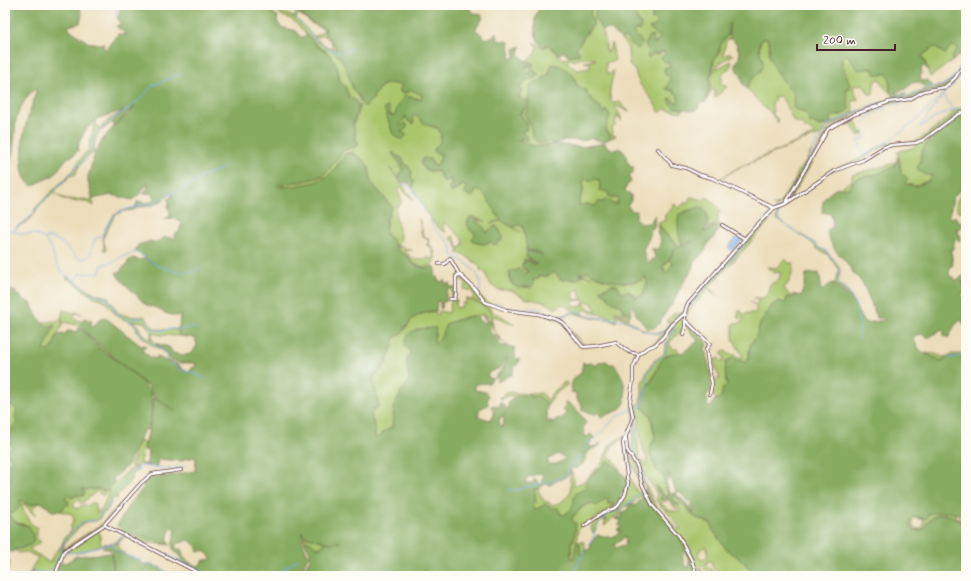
<svg xmlns="http://www.w3.org/2000/svg" width="971" height="581" font-family="Mynerve,sans-serif">
  <rect width="100%" height="100%" fill="#fdfcf7"/>
  <filter id="ink" filterUnits="userSpaceOnUse"><feTurbulence type="fractalNoise" baseFrequency=".025" numOctaves="2"/><feDisplacementMap in="SourceGraphic" scale="8" xChannelSelector="R" yChannelSelector="G"/><feConvolveMatrix kernelMatrix="1 2 1 2 8 2 1 2 1" color-interpolation-filters="sRGB"/></filter>
  <filter id="wash" filterUnits="userSpaceOnUse"><feTurbulence type="fractalNoise" baseFrequency=".012" numOctaves="4" result="noise"/><feDisplacementMap in="SourceGraphic" scale="16" xChannelSelector="R" yChannelSelector="G"/><feGaussianBlur stdDeviation="0.9" result="paint"/><feColorMatrix in="noise" values="0 0 0 0 0 0 0 0 0 0 0 0 0 0 0 0 0 1.4 0 .05"/><feComposite in="paint" operator="in"/></filter>
  <g filter="url(#wash)">
    <rect width="100%" height="100%" fill="#ecddba"/>
    <path fill="#aac66d" stroke="#7a724c" fill-rule="evenodd" d="M285 5H292L300 13 311 22 325 28 324 32 336 47V49L333 51C336 54 340 57 343 60 349 68 349 79 353 88 355 94 359 96 360 102H368L374 98 373 96 377 90 382 87V86L390 83 401 85 400 92 405 93 412 90 423 95 421 100 415 97 395 115 392 116 389 111 385 108 392 131 393 134 402 140 404 134 401 133 404 130 403 126H401L400 124 404 120 405 116 409 122 412 115 416 116 425 124 439 129C442 136 442 144 435 148L436 153 442 154 438 164 436 166 433 165 432 162 421 161V165L428 171H437L440 175 448 179 450 178 451 185 448 189 452 193 463 185 466 186 465 190 474 195 475 191 478 190C487 194 496 211 501 220L490 223 502 221 520 232 513 227 519 225 523 227 527 247 525 250 527 251 526 257 536 263 537 265 527 259 523 269 528 271 525 274 521 269 516 272H509C510 276 509 279 510 282 514 287 527 288 532 287L533 280 538 279 539 275C546 278 550 275 555 272L560 279 576 280 583 275 592 277 578 273H582L589 271C592 277 599 275 602 279L633 283 637 280 639 281 640 280 642 281 645 275 647 282 643 295 636 296V298L633 293 622 292 617 285 611 284 609 287 603 288 601 291 608 296 609 300 622 306 623 311 628 313H631L629 318 625 320C632 321 636 325 642 329 647 332 659 334 664 331 667 329 668 325 670 323L667 321C670 315 676 312 682 312L671 322V323L674 320V322C667 332 659 343 647 347L658 341 660 334 666 331 671 323C669 326 667 329 665 331 653 340 636 324 625 320L624 318 619 316V315L616 313 628 317V315L615 311V313L617 316V320H614L617 322 607 319 591 318 574 313 561 317V319L584 345H583L563 323 545 315 547 312C555 321 566 313 575 312L562 304 555 309 547 303 525 298 511 290H499L491 285 488 280 485 272 480 270V266L463 254 457 253 459 251 455 242 450 238 454 236 458 247 461 248 463 243 462 238 444 222 443 228 446 232C434 231 419 199 413 188L414 181 411 177 412 173C411 168 404 164 402 158L396 156 395 154H392C397 159 402 164 403 171L400 173 399 179 389 167C397 179 407 189 414 201L404 192 402 187 399 188 398 190 402 201 400 205 397 206C393 220 405 234 397 247H404L405 249 412 250 404 251 415 260 428 258 434 259 432 248 426 245 429 241 422 236 419 220 417 217 420 221 423 235 429 239 428 244C435 248 435 253 435 261L427 268 413 263 409 257 397 250 398 247 394 245 393 240 388 237 385 229 386 226V218L392 207 371 182 369 168 363 160 353 153H346C340 161 333 174 323 179 316 183 285 189 277 186L279 184 283 185 293 182H300L320 177 324 175 344 150 358 146C355 138 356 131 353 126L360 106 355 100 349 97 345 86 340 81 337 66 327 52 317 46 295 22 289 18 282 16 277 10 294 17 297 12 296 9V11ZM299 14 314 25 323 29 324 31 315 36H313L296 18ZM324 35 331 42 333 49 326 47 315 38ZM471 217H474L477 219 486 221 476 219 483 226 487 234 488 231 496 226 500 231 501 235 495 243 491 242 483 244 474 242 472 238 476 234 472 231 467 224 469 218ZM580 288 579 294 584 302 593 303V306L595 308 597 311 590 309 587 306 585 305 584 302 581 307 572 306 573 301 582 300 573 299V295L572 293ZM584 309 592 313 608 316 613 319 593 318 576 312 582 313Z
      M589 5H603L599 9 596 5 595 19 602 30 606 45V51L608 53 610 48 611 43 612 45 615 60 606 63V70L608 75 613 71H614C612 81 607 93 612 103L620 102 624 108 628 110 629 112 614 105C617 110 622 114 621 121L616 114 619 118H616L615 126 612 127 613 135 616 136 611 138 610 134 606 131V127L610 116 608 111 605 113 602 112 601 107 596 104 587 94V91L577 85C575 75 567 70 558 65L550 67 549 74 539 81 535 82 529 89V105L525 115 531 125 532 134 542 142 549 141 555 143C541 146 534 148 521 141V137L526 141 521 132 526 130 527 123 518 114 522 113 526 106 524 101 518 96 522 92 520 88 524 83 525 80 534 79 537 76 536 73H531L529 74 526 70V66H533V63L526 61C533 58 534 54 537 48H538L533 42 544 48 547 44 563 59 568 58 570 56 580 54 576 48C583 40 587 32 594 24L590 14 591 12ZM582 58 596 59 595 60 585 62V63L590 62V68L577 70 567 62 570 59 574 61Z
      M648 5H656L652 16 657 22 654 31 661 36 656 43H653L652 35 646 42 653 54H659L664 51 665 54 662 57 668 62 670 66 668 68 671 78 666 89C674 91 677 92 679 100L678 102H675L673 107 683 109 682 112 664 109 660 113 653 101 639 83 635 71 629 64 628 48 621 39 624 37 631 42 636 48 635 35 633 33 636 29 640 31 641 25 635 16C637 11 643 9 648 5Z
      M729 34 731 39H728L726 41 723 56 730 53 733 55 720 63 715 70 731 61 732 62 731 66 722 75V80L720 83 726 86V88L721 91V93L717 95V96L715 98 714 95 716 92 712 89 708 97V100L705 103 710 87V77L713 72 714 60 719 54 721 43Z
      M764 38H767C772 45 767 50 770 57 775 70 785 84 794 94L793 98 794 108 805 113 809 117V121L815 123 817 126 828 125 821 135 799 142 734 170 719 180 718 179C724 178 733 170 739 167L816 134 808 129H805L802 124 794 122 781 96 773 97 775 100 772 102 773 115 778 119V123L768 109 764 108 751 93 747 89 748 87C749 80 753 80 755 74 758 69 759 61 760 55 761 48 757 43 764 38Z
      M953 46 958 49 951 60 953 61C945 65 938 72 930 77L926 64 922 56 932 48 936 47 945 54 950 47Z
      M847 54 865 69 872 68 875 74 881 75 885 73 890 78V92C885 90 882 84 880 79L877 80 874 84 873 94H869L863 84 853 86 858 100 852 101 854 112 833 123 842 120 857 111 882 102 895 98 910 96 928 87 942 86 954 77 966 58V60L955 77 945 86 924 91 909 98 869 108 826 128 830 124 833 123 829 122 833 115H842L849 109 846 94 847 88 850 87C847 79 841 64 842 57Z
      M966 62C966 74 954 83 946 90L945 89 946 91 944 94 942 90C936 91 929 91 923 94 911 100 911 102 896 102L904 100 923 92 941 89 949 84Z
      M966 106V110L956 115 922 140 916 142 886 145 857 162 831 172C839 166 850 163 859 159 868 156 876 147 886 144 894 141 905 144 913 142 919 141 953 115 955 110Z
      M124 110C120 114 118 119 113 122 98 132 94 134 94 153 89 153 76 168 76 174L70 176 56 190 55 192C65 204 78 197 91 200L92 198 94 206C87 199 75 204 66 200 62 199 58 195 55 193L47 198 28 221 19 226 16 229 19 225 28 220 38 208 34 211 36 207C45 199 53 189 63 181 67 178 69 173 74 170L78 162 89 149C89 139 95 131 94 121L95 120 99 128H100L110 119Z
      M852 117 851 119 829 130 818 149 810 167 791 197V199H789V198L827 131Z
      M854 121H856L860 133 864 132V134L858 136 852 125V123Z
      M938 130C938 135 935 137 930 138 928 142 925 145 923 149 920 155 921 162 918 168L921 172 931 175V179L916 186 905 184 908 179 901 172 900 161 897 152 912 148 917 144Z
      M812 150 809 158 803 167 799 176 783 203 775 207 772 206 779 204 795 180 798 171 805 163Z
      M896 162V166C889 169 881 173 874 175 867 177 858 175 852 182 851 184 851 186 850 188L844 189 842 187 852 180V175C866 170 882 168 896 162Z
      M586 179 590 181 595 179 599 180 601 191 604 190 609 192 608 195 612 198H619L617 204H613L609 201 601 202 595 206 587 204 579 205V201L583 192V181Z
      M966 182V208L959 212C953 205 958 199 962 192L959 190Z
      M690 197 704 200 706 197 710 199 721 211 718 214V224L707 228 708 219 700 207 683 212 678 220C680 230 678 234 682 245L679 246 664 232 657 222H662L665 220 664 216 670 211 674 204 679 208 684 203H688Z
      M140 206 134 210 123 211 114 216 113 219 103 238 106 249H107L104 251 103 234 113 216 119 212Z
      M779 207 778 219 785 225 813 242 821 249 825 250 838 265C841 270 839 277 838 283L846 289 853 300 845 291 833 283H835L839 270 828 255 816 248 812 243 805 238 776 219 778 212 776 210Z
      M770 217 772 218 742 252 710 286C711 292 717 295 720 300L708 288 688 313 686 319V312L689 307Z
      M749 236 750 237 722 270 688 306Z
      M786 259 788 263H794C792 272 792 281 784 288L790 296 794 294 799 296H794L786 300 785 303 772 305 760 324 756 337 750 345 748 360 745 362 732 358 726 362C725 366 725 380 727 385L723 388C722 395 721 398 714 401L716 398 711 395V391L716 379H720L715 367V360L719 358 720 360 723 362 724 358 721 354 724 350 729 354 736 355 737 357H743L733 339V324L735 322 738 324 744 320 742 317 739 319 737 317 739 313 738 311 740 310 744 315C748 311 753 315 757 311L755 309 757 306 750 302 756 305 759 300H756L754 298H764L769 291V286L774 282 775 283 780 277V272L773 273 767 267 776 268Z
      M669 260 674 263 667 273 663 272 664 269 662 268Z
      M459 275C470 285 479 296 491 305L489 307 494 313 500 315 514 324C507 325 500 317 492 316 489 307 480 303 472 299L474 296 472 291 464 289 466 284 457 276Z
      M67 276C80 284 94 296 109 297V300C111 302 117 312 119 313 124 316 138 318 144 316L155 329 181 330 178 331 179 336 160 335 152 333C151 346 159 345 166 352 169 354 170 357 172 360V361L180 366 183 371 170 363 167 360V356L161 350 153 346 136 331 137 328 134 324 117 316 104 300 92 296 69 279 67 280ZM132 321 144 322 151 331V340L141 333 139 327Z
      M466 298 480 304 489 311 491 314 494 331 505 344 495 335 490 318C481 310 456 320 446 324 444 331 441 341 435 344L434 340 436 332C423 329 419 325 409 335L411 353 407 358V364L409 380 407 385 402 391 399 398 395 403 392 427 383 433 378 439 375 438V427L371 416 372 410 378 407C379 397 372 386 374 376L382 371 387 363 395 337 403 332 413 318 425 313 436 311 435 314 438 315 439 311 449 313 451 300H457V302H455L456 308 461 307 462 303H466Z
      M63 310 74 313 76 312 82 314 76 313 73 318 82 322 81 324H80L79 325 63 322 61 319Z
      M682 317 684 321 683 334 680 332 670 342 669 344 674 350 676 348 682 354C661 351 660 364 652 379 650 384 646 384 645 389 644 391 643 395 642 398 642 402 643 403 641 407L650 415 655 438 650 447V455L657 471 664 476 667 491 670 495 669 496 664 495 656 489 663 499 669 498 674 504H680L674 501 673 497 674 495 696 518 712 524 726 549 743 561 751 570 750 574 744 575V576C731 576 721 577 712 567V562L709 561 706 563 707 565 718 576H711L702 565 699 568 709 576H703L701 571H699L698 569 696 571 692 561 653 505 644 484V486C642 480 641 474 639 468 633 455 623 446 628 432L627 444 635 459 632 445 634 415 632 410 635 409H632L631 407 639 404 642 394V382L645 378 646 373 654 361 664 354 667 340 672 332 670 330 674 323V331L675 322ZM637 411H639V429L643 450 647 458 646 465 639 459 636 420ZM643 475H645L649 482H650L657 495 656 497 657 502 671 516 681 529H678L657 507 644 481ZM669 500 675 508 681 510V512L668 510 666 507 660 503ZM706 546 708 554 706 558 701 559 698 554 701 549Z
      M60 319 63 324C61 328 58 333 56 337 54 343 54 348 48 351L44 350 54 327 46 326 42 322 57 321Z
      M925 353 935 354 943 357 952 354H966V356L950 357 941 361Z
      M5 357 8 362 9 383V385L5 387Z
      M564 382 568 384 554 395 549 403C540 396 529 394 519 397L518 395 513 397 510 395 502 399 500 398 505 394 504 393 513 392V393L532 394 541 393 549 400C553 388 558 391 564 382Z
      M11 397V405L15 406 17 409 16 414 17 421 10 433 12 448 7 453 12 460 9 463 5 462V398Z
      M625 435 624 438 612 446 608 455 617 464 621 473 610 461 607 462 590 477 586 483V487L581 492H578L571 510 564 515C553 511 547 504 535 510L533 505 536 502 534 489H537L545 502H549L551 505 560 503 570 494C573 485 567 477 571 470L574 480V486L583 482 602 463 610 445Z
      M138 441 144 443 139 466 131 467V464L136 454 133 453Z
      M625 441 627 450 635 464 641 485 635 470 626 460Z
      M135 467H138L135 470 138 469 139 470 133 474 130 481 117 496 118 497 116 499 113 497 108 510 102 514 100 519 96 521 86 522 80 526 68 539 64 545 63 549 100 525 123 501 102 525 64 550 61 548 65 541 59 552 61 549 64 551 58 566H56L59 555 55 566 58 567 55 576H53L54 572 53 570C44 578 43 576 33 573L27 576 31 571H35L31 570V569L38 558 27 552 19 553 15 551V549C23 550 29 545 34 540L32 533 27 525 17 523 8 515 10 513 13 514 21 506 20 499 30 505 41 502 32 508 36 514 34 515 24 504 22 506 23 508V510L28 517V519L32 525 37 527V539L41 542 29 549 50 563 53 555 61 546 65 537 71 531 70 528 74 519 72 514 60 511C66 506 66 504 65 497L69 495 72 498 78 495 82 489 84 490 90 488 92 490 99 489 103 491 113 480 116 482 131 469ZM97 491 103 496 108 491 110 492C103 501 107 504 97 513L94 502 87 506 85 504 76 509 73 504 79 500 81 504Z
      M628 479 631 480 637 492 642 493 645 489 643 495 639 497 631 505 625 506 620 512 621 515 615 516 606 525 604 526 606 519 600 521 593 533 591 529 592 525C597 521 601 518 606 514 610 512 615 511 618 508 623 503 630 486 628 479Z
      M608 498V501L613 503 610 509 583 526 580 527 578 529 577 541 584 542 585 548 582 555 580 554V544L574 558 572 560 571 541 576 524 573 522 572 518 585 505 600 502Z
      M947 511 954 513 956 517 964 520V522L966 527V531L961 521 945 514 937 515 927 522 925 528 923 530H914C908 524 910 522 915 516L922 518C930 512 937 512 947 511ZM916 518 924 520 923 525 922 529 914 528 912 522Z
      M99 530 101 545 78 553 66 552Z
      M130 534 153 540 154 539 167 544 168 540 170 545 149 543 144 544 127 535Z
      M122 535 124 536 113 544H116L125 537 119 541 117 545 120 551 126 554C120 554 113 549 111 543L102 545V544L114 543Z
      M305 537H309L326 542C317 553 313 543 304 540Z"/>
    <path fill="#87ab60" stroke="#686546" fill-rule="evenodd" d="M5 5H79L82 15 80 23 68 26 69 29 89 43C95 42 99 46 104 43L103 46 105 50 118 34 127 35 116 26 120 25 119 20 117 18 120 13V5H263L266 9 274 11 273 14 278 16 277 21 281 27 296 31 300 37 309 36 317 46 327 52 335 62 337 66 340 81 345 86 349 97 354 100 359 106 353 125 355 130V138L359 144 358 146 344 150 324 175 320 177 300 182H293L283 185 279 184 277 186C285 189 316 183 323 179 333 174 340 161 346 153H353L363 160 369 168 371 182 392 207 388 217 386 218V226L385 229 388 237 392 239 397 250 408 257 413 264 427 269 432 266 436 268 435 276 438 278 437 280 441 282 443 280 445 281V284L450 283 449 286 456 288 454 299 451 298 452 291 450 289H447L446 302 443 301 442 309 440 308V302L437 301 436 311C426 311 415 315 409 323 404 329 402 334 395 337 390 352 388 366 374 376 372 386 379 397 378 407L372 410 371 416 375 427V438H378L383 433 392 427 395 403 399 398 401 391 407 385 409 380 407 364V359L411 353 409 349 405 346C406 328 421 328 436 328L434 340 435 344 440 339 446 324 463 318 477 315 479 321 486 323V320L482 315 484 316 490 321V332L500 343 499 345 506 347 505 345 515 348V356L516 359H519L520 361 514 368 512 375 507 376 505 378 497 382 499 377 495 378V377C501 371 505 367 507 358H506L503 361 504 363 498 369 489 372 487 376 492 379 494 378 489 383 475 384V390L486 392 489 395 487 402H488V405L479 409V413L477 416 490 420 494 415V410L492 408 491 406 495 405 498 407 501 405 499 403 501 402 506 408 501 418H499L500 426H503L504 419 503 417 509 406 508 403 514 398 520 396 528 395 532 397 538 396 548 404 546 411 548 423 550 422 551 424 550 420 553 422 558 418 561 419 566 413 563 410 565 406V402H567L579 412 586 422 583 428 585 436 587 437 590 434 593 436 594 439 590 443 589 447 597 446 599 444H601C598 447 596 447 592 449 586 452 586 458 583 464L575 469 572 467 568 475 562 479 556 481 550 485 545 484 539 489H534L536 502 533 505 535 510 545 504 551 508H558L561 514 564 515C577 507 571 504 576 493 581 491 582 491 586 487V483L590 477 608 461 616 467 627 478V489L623 491 620 497 621 500 615 507 610 509 613 504H608V498L596 506 592 503 583 506 572 518 573 522 576 523 574 541H571V559L574 558 576 542 580 544V554L582 555 585 549V551L591 548 590 544 597 535 612 537 620 533 621 531H618L617 529 621 528V526L618 525 622 521 615 519V518L623 517 622 513 627 510 629 507 627 505 632 504 635 506 642 498 645 490 652 506 679 537 690 558 696 576H430L424 570 429 576H293C301 571 311 564 310 553 309 548 305 545 304 540L309 541 318 548 321 547 326 542 330 543 340 542 330 543 325 542 305 536 301 531 304 536 302 541 308 555C302 575 293 576 274 576L280 571 273 576H206L200 570 182 562 179 554 174 552 172 546 176 529 172 528 169 532 167 544 158 543V541L154 539 153 540 130 534 126 535 121 532 123 529 117 526 128 506 144 487 142 484 150 477H161L195 471 196 457 183 459V461L158 459 157 466 141 465 140 464H147L148 451 144 450C148 432 153 416 153 397L175 411 152 395 148 386 143 382 95 342 79 325 80 324H81L84 318 92 321 90 325 93 327 101 318 107 319 141 346 145 345 146 346 142 350 150 357 156 359 157 356C161 359 164 360 169 362 178 364 179 370 190 372L192 368 196 366 195 363H179L170 358 165 351 155 343 169 347 173 353C185 356 191 357 197 345L195 338 179 336 178 331 181 329H176L179 327 180 315 176 316 164 313 157 308 146 305 118 277 116 272H121L122 268 127 265 128 261 133 258 139 260 145 258 154 264 141 254 135 252 138 245 151 241C157 246 160 238 165 237L176 239 174 235 179 232 182 222 174 218 163 219 170 217H169L170 212 167 206H170L168 199 173 195 172 194C168 195 167 197 164 199 157 205 148 207 139 207V205L135 207 138 201 145 203 155 201 151 193 143 194 148 187 147 184 138 196 132 200 112 195 92 199V197L88 182V176L95 154 103 139 118 122 128 115 135 106 114 126 113 122 124 110 96 119 94 122 86 129 79 143 78 150 74 155 67 158 54 175 32 186C19 176 22 163 23 149 23 145 22 142 23 139 25 122 32 107 36 91L35 89C27 94 18 111 16 120 14 132 16 161 5 167ZM558 454 566 458 557 464H549L547 460ZM541 473 543 476 541 484H537L538 481 535 478 533 483H525L528 476 531 477 536 474 538 475ZM625 537 626 539 625 540 626 544 616 548 614 545ZM189 540 198 548 197 551 200 552 202 550 208 554 212 559 204 560 199 566C192 565 186 561 182 555L183 551 181 548 178 550 175 545 176 544ZM684 552C688 556 690 562 688 567H685L682 554Z
      M292 5H471L470 10 474 13 482 15V16L481 18H483L475 30 479 32 486 39 493 36 496 32 498 37 497 40 504 41 506 40 509 42 511 59 515 57 514 49 521 46 519 54 528 63H533L534 64 533 66H526C526 69 526 72 529 74L531 73 530 69 533 68 536 73H539V76H537L535 79 525 80 524 83 520 88 522 91 518 96 524 101 526 99 528 100 526 106 521 113 518 114 522 116 527 123 526 130 521 132 528 137V140L526 141 521 137V141L516 139C531 147 539 148 555 144 549 139 546 143 539 142 531 141 533 132 531 126 530 122 526 118 525 114 532 104 527 94 531 84L539 81 549 74 552 64C564 66 574 73 577 85L587 91V94L596 104 601 107 602 112 605 113 606 110 610 116C608 121 607 125 606 131L609 133 611 138 603 142 592 138C579 145 569 135 555 144L581 147 605 143 606 146 614 150 619 148C624 151 627 154 626 160L629 163 630 166 635 168 633 169V173L630 174 629 177 631 182 627 185 625 191 631 195V201L627 205 632 211H637L636 218C641 226 643 223 650 223L655 215 656 217 654 220 655 226 650 231 649 238 643 250 647 263 652 261V259L655 257 653 251 650 249H658L661 241 657 233 659 225 667 236 679 246 677 247 687 245 693 241 682 245C678 236 677 224 679 214L700 207 706 211 708 219 707 228 702 233 717 225H721L713 239 709 241 705 251 694 262 692 269 679 290 673 303 668 309 658 325 654 328 647 329 635 313 634 307 631 310V313L625 312 620 305 609 300 608 296 601 292V289L609 287 611 284C619 284 618 287 622 292L629 291V293H632L634 297 636 298 637 296 643 295 647 282 645 276 643 281 640 280C630 285 597 281 589 271L583 273H578L583 275 576 280 572 279 562 280 555 272C550 275 546 278 539 275L538 279 533 280 534 284C530 290 528 285 523 287 522 287 520 288 519 288 508 284 512 279 509 272L513 270 516 272 517 269H520L525 274 527 273 528 271 522 267V263H525V262L523 260 524 259 536 265V263L526 257 527 251 535 252 543 255 536 251 526 250 527 247 523 227 519 225 513 227C509 225 504 223 501 220 494 213 489 195 478 190L475 191 474 195 471 197 465 194 466 186 463 185 452 192 448 189 451 185V178L446 182 443 181 440 178V172L435 170 428 171 421 165 423 158 430 159 433 165 435 166 438 164 442 154 435 153 433 151C439 143 444 140 439 129L425 124 416 116 413 115 412 117 414 122 413 124 409 122 405 116 404 120 400 124 401 126 405 123 407 125V128L401 132 407 135 402 140 393 134 392 131 384 108 388 107 390 114 392 116 395 115 399 103 404 96 411 97 421 100 422 95 412 90 405 93 400 92 401 85C394 83 388 83 381 86V87L377 90 378 92 373 96 374 98 369 102 366 106H363C361 103 361 101 360 98 358 94 354 92 352 88 347 71 348 65 334 52L333 51 336 49C335 43 329 38 325 34V28L311 22 300 13ZM586 179 592 181 595 179 599 180 600 186 599 190 608 192 609 197 618 198 617 204H613L606 199 604 202H598L595 206 587 204 579 205V201L583 192V181ZM676 247 669 260 673 263 667 273 664 272 665 269 662 268 671 256 674 249Z
      M536 5H589L591 12 590 14 594 24 584 35 580 44 576 48 580 54 570 56 564 52 559 54 547 44 546 47C536 46 533 28 535 19 535 16 537 13 538 10Z
      M596 5H598L600 9 603 5H648C644 9 637 11 635 16L641 25 640 31 636 29 633 33 639 38 643 44 638 49C633 47 629 41 625 37L621 39 610 29 602 30 595 19Z
      M656 5H966V51L959 55 953 61 951 58 958 49 953 46 950 47 945 54 936 47 932 48 922 56 928 69H927L925 66 921 68 922 74 920 75 921 80 923 81 927 80 933 86 926 87 918 82 912 83 905 90 904 89 894 93 900 94 906 93 904 96 894 97 890 92V78L886 73 881 75 875 74 872 68 860 70 856 68 847 54C836 57 844 67 846 74 848 78 849 83 850 87V89L847 88C845 100 856 112 839 115 833 116 839 116 833 116L829 121 833 123 817 126 815 123 810 124 809 117 805 113 793 108 794 94C785 84 774 70 770 57 768 50 772 44 767 38H764C754 45 763 55 763 64 762 75 749 77 748 87L747 89 743 84 741 75C737 72 736 69 735 64L737 63 740 54 736 43 731 39 729 34V23L728 34 721 44 718 54 713 62 712 72 710 77V88L704 103 701 102 698 106 699 108 697 109 696 111 673 107 669 101 670 98 675 102H678L679 100C677 92 674 90 666 89L671 78 665 74 664 68 670 66 668 62H665L661 58 665 54 664 51 656 54H653L648 58 647 55 649 52 645 45 649 36 652 35 653 43H656L661 36 659 35 657 37 655 36 654 31 649 29 650 27H654L657 22 656 19 652 20V16Z
      M966 111V153L963 157 966 161V182L953 198 949 217 952 218 955 216 959 223 963 222 961 224 962 226 959 231 957 228 958 234H960L961 239 959 241 955 238 953 249 951 250 953 265 950 267 949 272 950 277H954L955 280H958L963 275 962 282 963 285 966 272V292L961 295 962 297 966 298V327L961 320 955 325 948 338 943 336 944 332 942 329 930 337H926L922 334 917 335 913 339 920 350 926 355H930L933 358H937L940 361 950 357 966 356V518C953 511 942 511 928 514L927 518 924 519 915 516C910 522 908 524 914 530L920 531 925 528C931 506 962 513 966 532 968 541 966 566 965 576H744L747 572 750 574V570L743 561 726 549 712 529V524L693 516 684 504 674 495 673 497C674 501 676 503 680 504L679 506 674 504 669 498 659 500 662 496 655 486 657 487 664 495 667 497 670 495 664 486V476L657 471 650 455 649 450 655 438 652 418 648 412 642 407C644 403 644 394 646 389 647 384 651 383 653 379 660 363 661 351 682 353L698 341 687 328 686 322 708 344 705 348C708 364 716 383 706 397L708 401 707 403V406L711 407 714 401C721 398 722 395 723 388L727 385C725 380 725 366 726 362L732 358 745 362 748 360 750 345 756 337 760 324 772 305 779 301 785 303 787 297 792 298 794 296 802 295C803 287 806 281 806 274L819 273 821 284 820 289 822 290 832 283C840 291 846 291 853 302 858 309 858 317 866 323L885 320 884 318H876L874 310 864 286 860 280 854 274 846 262 835 250 828 237 827 230 832 228 833 223 831 214 822 212C822 197 827 195 838 187L839 188 842 187 843 189 850 188C855 175 862 178 873 175 881 173 886 168 894 167L898 156 901 172 908 179 905 184 916 186 929 181 931 177V175H925L923 172 919 171 917 166 920 163C921 154 923 149 929 141L927 140 928 139C933 137 938 137 938 130L958 115ZM669 473 676 492 671 494 667 486 668 485 666 483 669 480ZM679 492 691 503 694 513H693L686 503 676 494Z
      M393 152 397 156 402 158C404 165 411 168 412 173L411 177 414 181 413 188 409 183 401 182 399 179 400 173 402 172 403 169 398 160 392 154Z
      M471 217H474L476 221 483 226 487 234 493 226H496L503 236 501 241H497L498 243 495 245 491 242 483 244 474 242 472 238 476 234 470 230 468 226 469 218Z
      M5 289 16 292 15 295 21 296 20 298 32 304C34 313 41 324 50 327L55 325 44 350 48 351C55 348 54 341 58 335L67 333V331L78 332 79 327C85 332 89 337 94 343 107 356 148 379 151 397 154 407 150 420 148 430L144 429 128 465 113 479V483L108 490 103 491 97 488 92 490 90 488 87 490 82 489 85 493 83 496 76 495 72 498 67 495 65 499 69 501V505L68 506 66 504 64 508 60 511H52L41 502 27 505 20 499 21 506 13 514 10 513 8 515 17 523 29 526C32 532 37 541 30 545 26 547 23 547 20 549H15L12 553 6 549 7 546 5 542V468L7 466 5 464V462L9 463 12 460 7 453V450L12 448C6 437 11 431 17 421L15 419C16 404 19 411 8 403L11 398H5V387L6 386 9 385V383L8 362 5 357Z
      M606 361 612 365 613 363C619 369 625 382 625 390 626 394 624 398 625 403L619 410 601 417 598 412 594 415 588 412 582 411V406L576 398V393L570 392 573 379 581 373 583 362 586 364 591 362 595 366 600 362Z
      M110 544C116 553 129 558 139 559L145 565C157 562 162 571 172 576H115L112 553 111 550 103 548V546Z
      M5 552 10 563 8 570 5 571Z
      M111 553 114 576H57L61 563 68 562 76 556Z"/>
    <path fill="#7baee8" stroke="#62668a" d="M737 236 742 240 732 251 728 248Z"/>
    <g fill="none" stroke-linecap="round" stroke-linejoin="round">
      <path stroke="#7baee8" stroke-width="1" d="M290 5 297 11 294 17C310 30 319 53 344 52 347 51 349 49 353 49
        M116 16 118 5
        M944 96 953 110
        M861 123 867 121 869 116 891 105 911 101 927 93 945 90 946 91
        M920 126 944 94
        M920 127 938 116 966 106
        M863 131 865 138 858 141 864 156 893 138 913 123 954 84 966 68
        M800 176 814 147 828 125 872 105 895 98 912 95 928 87 941 86 954 77 966 57
        M403 184 412 188 425 210C430 214 430 222 433 227 438 234 447 238 451 245 452 248 452 252 452 255 457 259 462 260 467 264 477 271 482 280 480 292
        M783 203 796 182
        M780 207 778 219 785 225 813 242 821 249 825 250 833 258 839 267 838 283 846 289 856 306 857 315 860 324 859 339
        M5 229 22 234H35L45 239 52 250 55 261 60 270 66 275 82 285 91 293 106 298 114 308 115 312 128 320 136 326 138 332 151 343 163 350 168 356V360L182 371 191 372 206 379
        M14 231 17 226 28 219 47 198 55 192 60 184 64 182 71 173 77 168 79 164 86 158 90 152 92 151V144L96 131 100 130 122 112 130 108 141 98 152 86 180 74
        M46 238C60 236 69 251 79 259 95 259 90 246 96 238L101 237 108 223 117 213 140 205 153 204 167 195 185 189 208 173 217 171 225 166
        M75 280 80 273 87 274 99 273 102 265 114 262 121 257 135 252 140 254 156 265 177 272H194L201 267
        M493 304C501 302 503 307 510 308 520 310 535 307 544 310 549 312 552 317 558 316 570 316 574 307 587 316L624 320 637 326 642 331 660 334 664 332 672 321 685 311
        M688 308 710 282 721 271 758 228 777 208
        M129 319 143 318 148 323 152 329C159 332 164 330 171 329 175 328 180 330 184 329 189 328 192 327 197 328
        M947 358 966 356
        M635 410 634 449 637 460 643 468 644 486
        M507 490H521L524 487 534 486 537 484 546 482 550 483 562 477 568 473 571 464 578 459 582 450 587 448 589 443 596 438 617 416 630 410 642 406 643 403V398L648 382 647 373 658 359 666 353 668 341 674 331 675 324
        M110 543C116 553 129 557 139 559L144 564 150 563 158 567H160L173 576
        M66 552C83 556 98 543 115 544L124 536
        M161 552 200 570 206 576
        M26 576 32 571 47 573 55 566 62 546 68 537 72 534V531L83 522 96 520 101 513 107 508 115 492 123 485 126 478 132 471 139 469 141 466 170 469 186 466
        M274 576 298 559
        M573 576 584 550 593 538 595 531 600 521 609 514 621 510 626 504 632 502 636 496 644 491"/>
    </g>
  </g>
  <g filter="url(#ink)">
    <g fill="none" stroke-linecap="round" stroke-linejoin="round">
      <g stroke="#623c40" stroke-width="4">
        <path id="street" d="M658 149 672 165 686 168 700 175 712 178 774 208
          M785 204 828 129 853 115 875 107 889 102 910 99 924 91 945 87 955 78 966 61
          M722 225 745 239
          M439 264H445L450 258 459 274
          M450 299H455L456 293V277L459 274 475 289 485 302 506 310 538 314 558 320 563 323 583 347 596 346 616 342C624 349 629 354 639 354
          M685 320 710 344 706 349 709 370 712 383 710 394
          M683 334 685 328V313
          M626 438 627 450 637 466 642 484 653 506 679 536 692 561 697 576
          M104 525 141 483 152 474 181 470
          M584 526 604 512 615 508 618 506 625 495 628 484 623 443 633 417 630 402 633 380V368L639 354 647 348 655 345 663 337 672 325 685 313 687 305 755 227 774 208 785 204 834 171 863 160 884 147 892 145 916 143 923 140 957 115 966 111
          M55 576 64 551 104 525 197 572"/>
      </g>
      <use href="#street" stroke="#fff" stroke-width="2.5"/>
    </g>
  </g>
  <rect width="971" height="581" fill="none" stroke="#fdfcf7" stroke-width="20"/>
  <path d="M817 44v6h78v-6" fill="none" stroke="#4a1f2b" stroke-width="2"/>
  <text x="823" y="44" font-size="12" fill="#4a1f2b" stroke="#fdfcf7" stroke-width="3" paint-order="stroke">200 m</text>
</svg>
